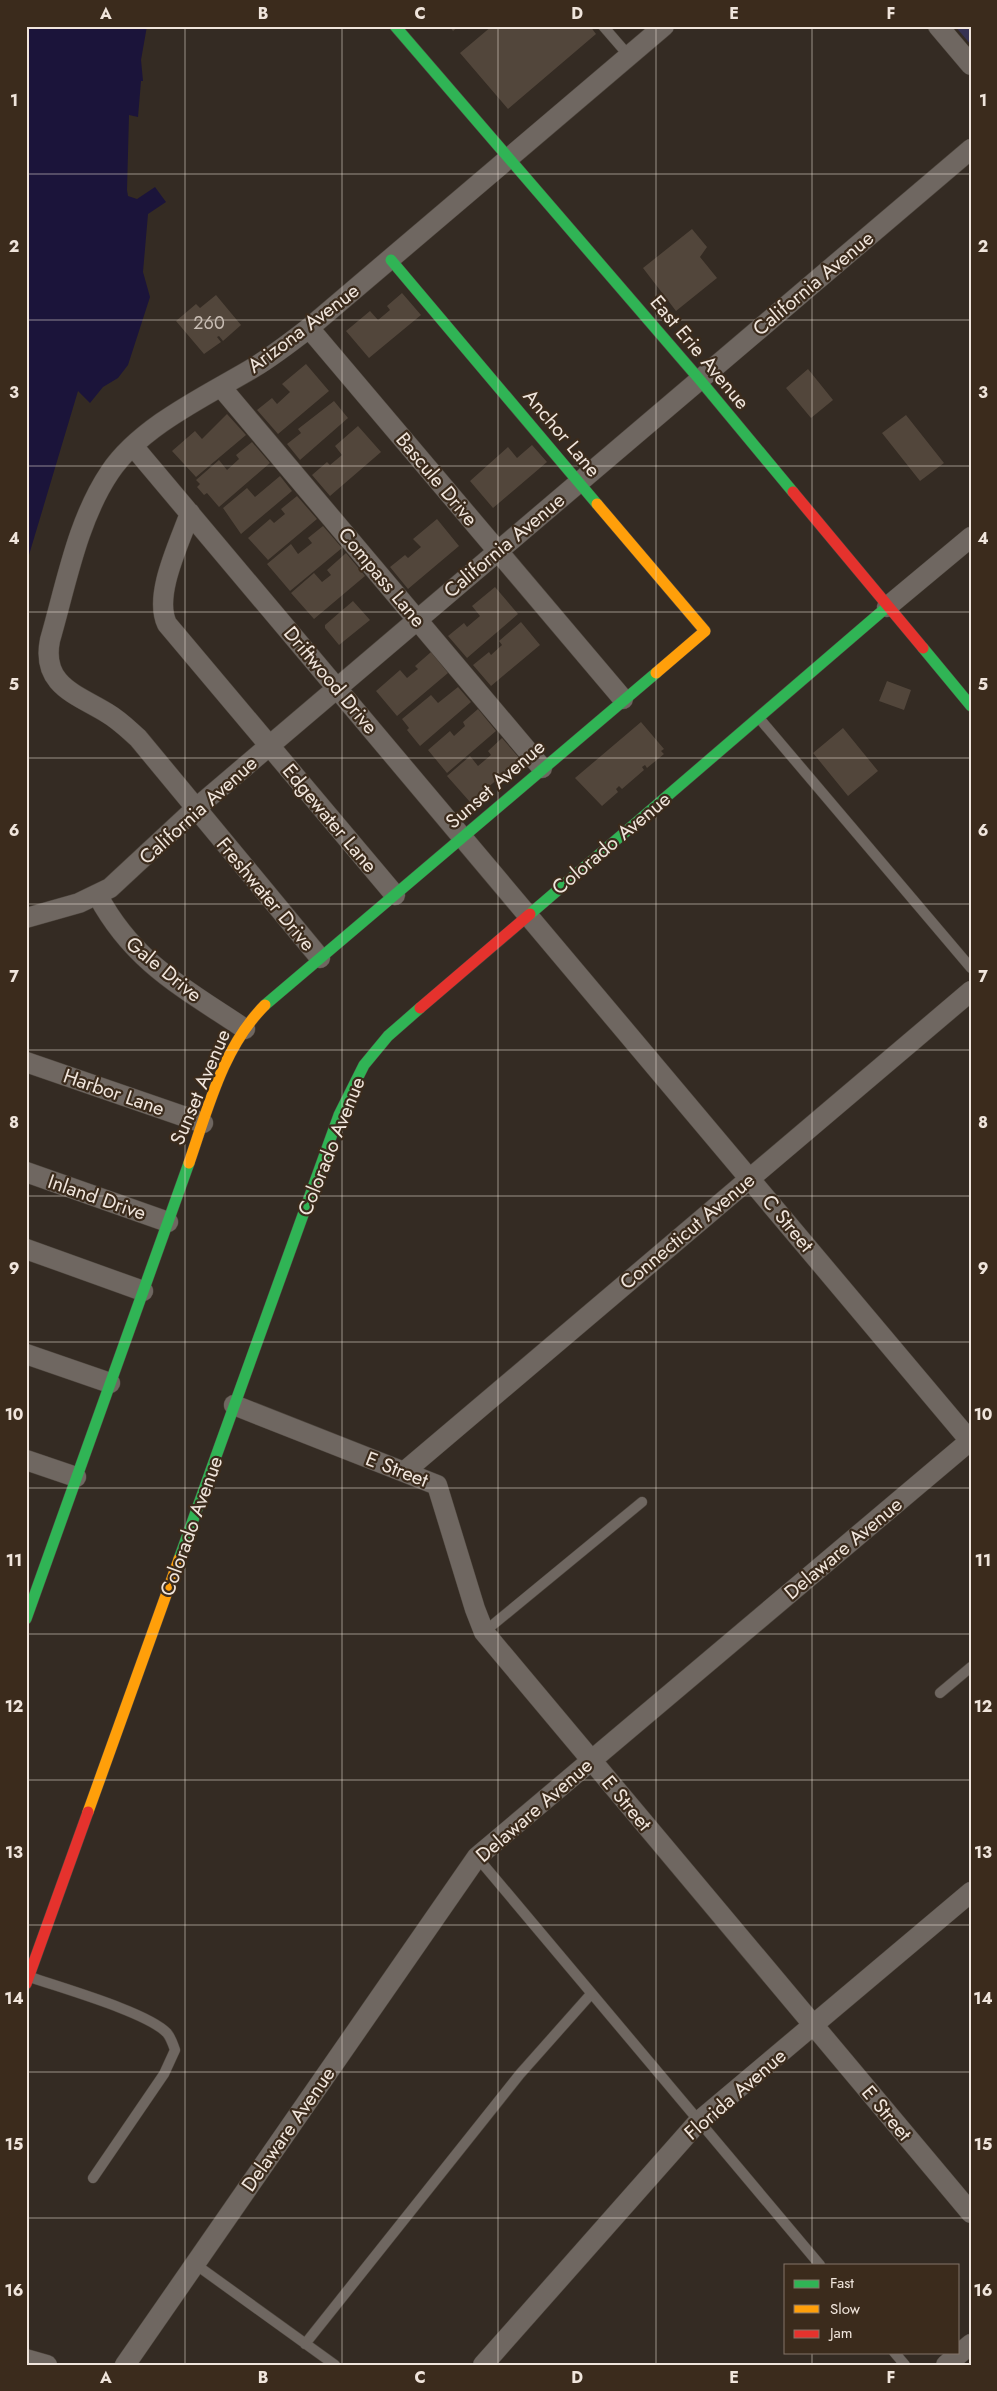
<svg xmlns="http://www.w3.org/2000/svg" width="997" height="2391" font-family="Jost,sans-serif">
  <rect width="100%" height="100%" fill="#342b23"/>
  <path fill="#363253" d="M955 26H971V45Z"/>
  <path fill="#1b143a" d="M26 26H147L141 60 143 81H141L138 117 129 115 127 190 128 196 137 199 155 187 166 202 148 214 143 272 150 297 128 365 118 378 103 387 90 403 78 391 26 565Z"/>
  <path fill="#52463b" d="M449 26H459L453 31Z
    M492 26H590L596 34 508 109 460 53Z
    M692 229 707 247 700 257 717 278 676 311 643 268Z
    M402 293 421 315 369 358 346 331 370 311 378 320 390 310 387 306Z
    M216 295 241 325 223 341 219 336 217 337 221 342 204 354 176 321 196 304 200 308Z
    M306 364 329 391 278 434 257 410 272 398 277 404 290 392 282 384Z
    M808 369 833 400 811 418 786 388Z
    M334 401 348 418 300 460 287 444 301 433 298 429Z
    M227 414 246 435 196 477 172 451 195 431 202 439Z
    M906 415 944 463 920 481 882 433Z
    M358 426 381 452 330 496 312 475 327 462 330 465 342 455 335 446Z
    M252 442 270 463 219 507 207 493 204 495 197 487 200 484 196 480 219 460 227 470 239 459 236 455Z
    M532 445 547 462 493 508 470 481 508 447 517 458Z
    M280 476 292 491 241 534 223 508 247 488 255 497Z
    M297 496 317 519 268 560 248 538 270 519 274 523 285 514 281 509Z
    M437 519 459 546 408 589 390 567 405 555 408 558 421 547 413 539Z
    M323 526 342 548 290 591 267 564 291 544 298 554 312 543 308 538Z
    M346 553 365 576 314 619 291 593 314 573 322 582 331 575 327 570Z
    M495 587 518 614 467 658 448 636 464 623 467 627 480 616 472 606Z
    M353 601 370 620 339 645 325 628V625Z
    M521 622 540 645 491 686 473 665 489 652 491 655 502 645 499 641Z
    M431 652 448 673 397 716 376 691 400 670 407 678 418 669 415 666Z
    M887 681 911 690 904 710 879 701Z
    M458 687 471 702 420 746 407 730 409 728 402 719 431 695 438 703Z
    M478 709 496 731 447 773 428 750 450 731 454 736 465 726 463 722Z
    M641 722 664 749 661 751 664 754 647 768 645 765 642 767 644 770 622 789 619 786 616 789 618 792 602 806 575 778Z
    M843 728 878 771 848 796 813 753Z
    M502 738 521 760 470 802 447 776 470 756 478 766 491 755 488 751Z"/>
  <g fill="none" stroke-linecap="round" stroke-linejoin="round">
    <g stroke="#4e463e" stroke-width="11">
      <path id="lane" d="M603 26 629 56
        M759 718 971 968
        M484 1632 642 1502
        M940 1693 971 1667
        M477 1857 820 2265
        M30 1977C61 1988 147 2012 167 2033 171 2038 173 2044 175 2050L164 2074 93 2178
        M195 2264 335 2365
        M305 2344 520 2074 591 1994
        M894 2352 905 2365"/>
    </g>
    <g stroke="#4e463e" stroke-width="21">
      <path id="street" d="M938 26 971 65
        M309 328 623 699
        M221 387 542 768
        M133 446 971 1442
        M190 513C180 542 153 595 167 624L395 895
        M887 607 971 537
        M98 896C134 963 184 988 245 1029
        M26 918 79 903 110 888 195 809 971 149
        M320 958 138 738C128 729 119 720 107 713 76 694 41 685 50 640 66 585 77 521 110 472 141 426 206 396 253 368 273 356 291 342 309 328L664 26
        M26 1062 203 1123
        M26 1172 168 1222
        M26 1249 143 1291
        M26 1354 110 1383
        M234 1405 437 1485 475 1609 484 1632 971 2213
        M26 1460 76 1477
        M404 1472 971 991
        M26 2359 47 2365
        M125 2365 477 1857 971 1440
        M483 2365 698 2122 971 1892
        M946 2365 971 2344"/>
    </g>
    <g stroke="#4e463e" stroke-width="12">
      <path id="fast" d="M395 26 700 380 793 492
        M391 260 597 504
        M923 648 971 706
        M530 914 887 607
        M265 1005 656 673
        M179 1559 339 1115 364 1065 388 1036 420 1008
        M26 1619 189 1163"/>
    </g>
    <g stroke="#4e463e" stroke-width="12">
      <path id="slow" d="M597 504 705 631 656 673
        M189 1163C208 1108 223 1047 265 1005
        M88 1812 179 1559"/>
    </g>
    <g stroke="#4e463e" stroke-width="12">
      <path id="jam" d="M793 492 923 648
        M420 1008 530 914
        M26 1984 88 1812"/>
    </g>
    <use href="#lane" stroke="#6f6761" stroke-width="10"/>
    <use href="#street" stroke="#6f6761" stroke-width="20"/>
    <use href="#fast" stroke="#30b455" stroke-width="11"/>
    <use href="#slow" stroke="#ff9f0a" stroke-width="11"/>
    <use href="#jam" stroke="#e5322d" stroke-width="11"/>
  </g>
  <path fill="none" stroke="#f0e5dc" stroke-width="1" stroke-opacity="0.55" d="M185 26V2365M342 26V2365M498 26V2365M656 26V2365M812 26V2265M26 174H971M26 320H971M26 466H971M26 612H971M26 758H971M26 904H971M26 1050H971M26 1196H971M26 1342H971M26 1488H971M26 1634H971M26 1780H971M26 1925H971M26 2072H971M26 2218H971M812 2352V2365"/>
  <g text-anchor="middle" stroke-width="4.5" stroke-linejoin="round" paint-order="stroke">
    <g font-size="18" fill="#c8bdb4">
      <text x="209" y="329">260</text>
    </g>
    <g font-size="20" fill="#f0e5dc" stroke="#3b2b1c">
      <text transform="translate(813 283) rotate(-40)" y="7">California Avenue</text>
      <text transform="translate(303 328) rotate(-37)" y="7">Arizona Avenue</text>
      <text transform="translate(700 352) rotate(50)" y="7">East Erie Avenue</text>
      <text transform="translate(562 433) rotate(50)" y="7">Anchor Lane</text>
      <text transform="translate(437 479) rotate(50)" y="7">Bascule Drive</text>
      <text transform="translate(504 545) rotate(-40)" y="7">California Avenue</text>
      <text transform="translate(382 577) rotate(50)" y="7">Compass Lane</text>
      <text transform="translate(331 680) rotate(50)" y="7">Driftwood Drive</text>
      <text transform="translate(495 784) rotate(-41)" y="7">Sunset Avenue</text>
      <text transform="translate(198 810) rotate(-42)" y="7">California Avenue</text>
      <text transform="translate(330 818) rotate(50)" y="7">Edgewater Lane</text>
      <text transform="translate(611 843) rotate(-40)" y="7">Colorado Avenue</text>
      <text transform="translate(266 894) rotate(50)" y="7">Freshwater Drive</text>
      <text transform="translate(164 969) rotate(39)" y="7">Gale Drive</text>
      <text transform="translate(200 1087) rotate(-67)" y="7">Sunset Avenue</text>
      <text transform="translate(114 1092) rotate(19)" y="7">Harbor Lane</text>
      <text transform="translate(331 1146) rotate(-68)" y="7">Colorado Avenue</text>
      <text transform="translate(97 1197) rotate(19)" y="7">Inland Drive</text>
      <text transform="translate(788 1223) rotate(50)" y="7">C Street</text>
      <text transform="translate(687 1231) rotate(-40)" y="7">Connecticut Avenue</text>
      <text transform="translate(397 1469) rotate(21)" y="7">E Street</text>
      <text transform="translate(191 1526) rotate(-70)" y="7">Colorado Avenue</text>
      <text transform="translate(843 1548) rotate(-40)" y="7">Delaware Avenue</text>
      <text transform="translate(627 1803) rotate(50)" y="7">E Street</text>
      <text transform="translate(534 1810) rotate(-41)" y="7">Delaware Avenue</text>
      <text transform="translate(735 2094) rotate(-41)" y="7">Florida Avenue</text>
      <text transform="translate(887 2113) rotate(50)" y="7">E Street</text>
      <text transform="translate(288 2129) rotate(-55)" y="7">Delaware Avenue</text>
    </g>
  </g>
  <rect width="997" height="2391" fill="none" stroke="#3b2b1c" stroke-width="55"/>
  <rect x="784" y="2264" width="175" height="90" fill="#3b2b1c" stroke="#837569"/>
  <rect x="794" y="2280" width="25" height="8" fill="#30b455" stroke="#837569"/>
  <text x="830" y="2288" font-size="15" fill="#f0e5dc">Fast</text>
  <rect x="794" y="2305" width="25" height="8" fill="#ff9f0a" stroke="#837569"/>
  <text x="830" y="2314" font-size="15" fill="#f0e5dc">Slow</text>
  <rect x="794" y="2330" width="25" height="8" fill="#e5322d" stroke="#837569"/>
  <text x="830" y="2338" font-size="15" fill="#f0e5dc">Jam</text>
  <rect x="28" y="28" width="942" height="2336" fill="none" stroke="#f0e5dc" stroke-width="2"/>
  <g font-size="16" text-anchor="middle" font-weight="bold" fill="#f0e5dc">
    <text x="106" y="19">A</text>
    <text x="263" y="19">B</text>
    <text x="420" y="19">C</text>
    <text x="577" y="19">D</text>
    <text x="734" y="19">E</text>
    <text x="891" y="19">F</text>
    <text x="14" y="106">1</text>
    <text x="983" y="106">1</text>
    <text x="14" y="252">2</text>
    <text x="983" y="252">2</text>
    <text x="14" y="398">3</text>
    <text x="983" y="398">3</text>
    <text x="14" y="544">4</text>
    <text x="983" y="544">4</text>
    <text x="14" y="690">5</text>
    <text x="983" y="690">5</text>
    <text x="14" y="836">6</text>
    <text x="983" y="836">6</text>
    <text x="14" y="982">7</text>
    <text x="983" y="982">7</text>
    <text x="14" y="1128">8</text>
    <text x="983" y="1128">8</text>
    <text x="14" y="1274">9</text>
    <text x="983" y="1274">9</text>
    <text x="14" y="1420">10</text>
    <text x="983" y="1420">10</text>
    <text x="14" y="1566">11</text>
    <text x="983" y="1566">11</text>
    <text x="14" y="1712">12</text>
    <text x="983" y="1712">12</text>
    <text x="14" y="1858">13</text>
    <text x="983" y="1858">13</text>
    <text x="14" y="2004">14</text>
    <text x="983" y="2004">14</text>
    <text x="14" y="2150">15</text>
    <text x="983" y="2150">15</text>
    <text x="14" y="2296">16</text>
    <text x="983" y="2296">16</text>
    <text x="106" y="2383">A</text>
    <text x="263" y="2383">B</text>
    <text x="420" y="2383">C</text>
    <text x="577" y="2383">D</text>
    <text x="734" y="2383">E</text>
    <text x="891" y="2383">F</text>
  </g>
</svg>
